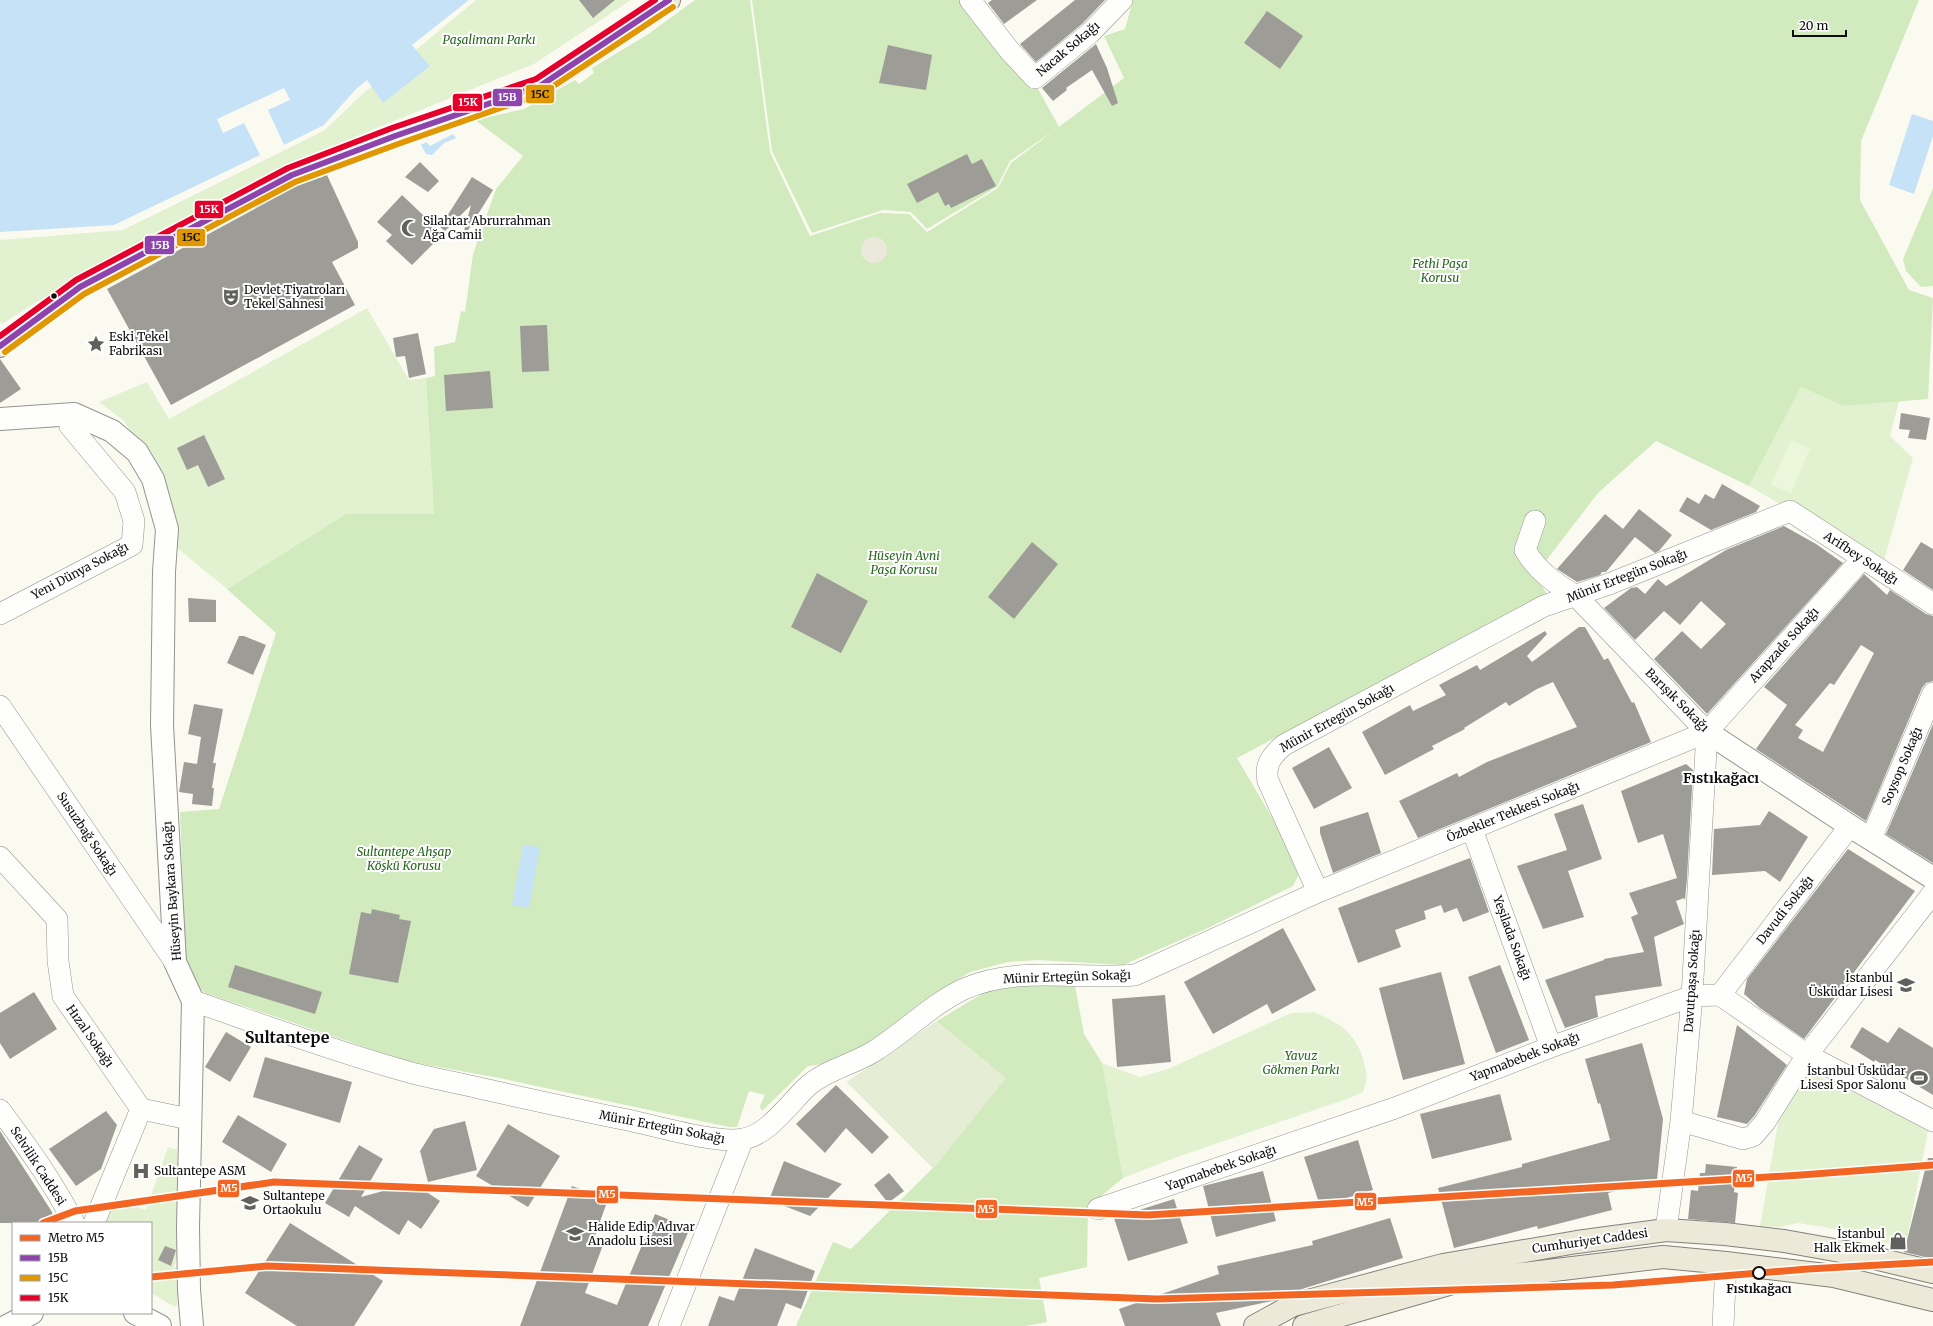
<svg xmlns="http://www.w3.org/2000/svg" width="1933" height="1326" font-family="Merriweather,serif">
  <rect width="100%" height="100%" fill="#fbfaf1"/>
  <path fill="#e2f2d0" d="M476 0H631L534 64 284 166 86 271 2 324 0 321V240L123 230 325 130 359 97Z
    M367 308 409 380 426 378 434 514H346L227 589 177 548 159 474 124 421 99 402 147 382 169 419Z
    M1801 387 1843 406 1899 401 1890 436 1913 458 1883 564 1749 486Z
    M1314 1012C1340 1023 1356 1033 1364 1062 1367 1075 1368 1079 1363 1092L1347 1099 1180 1156 1123 1178 1102 1063 1140 1077 1168 1069 1291 1013Z
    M1802 1069 1929 1126 1905 1250 1865 1236 1824 1227 1798 1223 1780 1227 1760 1226 1778 1123Z
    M168 1147 177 1150 179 1253 174 1267 178 1268 179 1303 175 1307 151 1293V1223H106L113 1200 146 1210Z"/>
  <path fill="#d1eabe" d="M695 0H750L770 152 810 236 880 213 909 214 927 232 998 188 1011 163 1124 78 1104 36 1125 29 1133 0H1919L1861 141 1860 200 1909 290 1933 298 1928 399 1843 406 1801 387 1749 486 1656 441 1598 493 1535 575 1547 594 1237 758 1274 821 1299 874 1293 886 1208 928 1123 965 1038 960 1008 962 970 972 937 993 865 1048 833 1063 808 1066 763 1110H761L760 1106 765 1095 749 1091 737 1127H729L499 1078 406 1061 205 993 190 978 186 963 180 812 219 809 276 633 227 589 346 514H434L426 378 435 376 434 347 455 342 461 311 465 312 473 254 496 189 523 156 475 120 524 109 575 80 579 84 594 73 592 68 647 35Z
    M752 0H964L1032 89 1037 87 1059 127 1010 161 997 187 927 229 911 212 883 210 812 233 772 151Z
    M1933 188V286L1921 287 1906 271 1903 259Z
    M1000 983 1075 986 1084 1034 1102 1063 1123 1178 1088 1207 1087 1267 1039 1278 1047 1322 1025 1326H796L833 1242 851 1249 933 1168 847 1082 937 1021Z"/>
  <path fill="#e5edd4" d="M937 1021 1006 1078 934 1168 847 1082Z"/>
  <path fill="#ecf6da" d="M1791 440 1810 448 1791 493 1771 485Z"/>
  <path fill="#ebe9dc" d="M861 250a13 13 0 1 1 26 0a13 13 0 1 1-26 0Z"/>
  <path fill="#c6e2f6" d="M0 0H469L412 45 430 66 383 103 367 80 356 89 324 125 284 145 268 110 290 100 284 88 217 119 223 133 244 123 260 155 114 225 0 232Z
    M1912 114 1933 121V136L1914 194 1889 185Z
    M453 134 456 138 444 143 432 155 426 154 421 145 426 142 430 146Z
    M523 845 540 847 529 908 512 905Z"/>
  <path fill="#9e9c97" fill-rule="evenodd" d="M579 0H615L593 18Z
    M992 0H1037L1004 24 988 3Z
    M1075 0H1105L1082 24 1036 62 1020 44Z
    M1267 11 1303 36 1280 69 1244 43Z
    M1096 44 1107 68 1118 103 1112 106 1092 70 1066 88 1067 90 1053 101 1042 88Z
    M888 45 932 55 926 90 879 83Z
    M967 154 972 164 982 159 996 186 951 208 949 204 945 206 938 192 917 203 907 184Z
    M420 162 439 181 428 192 405 177Z
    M327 175 358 242V248L332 262 355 305 171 405 107 289 297 186Z
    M472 177 493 190 467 232 464 231 471 205 445 231 440 227Z
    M402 195 443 234 412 265 386 241 392 235 377 222Z
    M547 325 549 371 522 372 520 326Z
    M418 333 426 374 409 378 405 356 396 357 393 338Z
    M0 359 21 389 0 403Z
    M490 371 493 408 446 411 444 375Z
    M1901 413 1930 418 1926 440 1908 438 1910 430 1899 429Z
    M204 435 225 479 208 487 198 465 187 470 177 448Z
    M1722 484 1760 506 1756 512 1711 530 1679 511 1687 497 1699 504 1705 494 1714 499Z
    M1639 509 1672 535 1659 551 1655 553 1635 537 1606 572H1602L1600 575 1577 582 1557 569 1605 514 1623 529Z
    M1784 526 1816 544 1843 563 1707 714 1654 659 1682 631 1701 649 1726 624 1701 601 1680 625 1664 611 1635 640 1604 608 1631 588 1637 587 1645 594 1658 579 1666 586 1726 550Z
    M1032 542 1058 564 1014 619 988 597Z
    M1921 542 1933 549V590L1903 570Z
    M817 573 868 601 841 653 791 627Z
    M1864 574 1887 595 1890 590 1926 614 1933 616V681L1926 683 1922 688 1866 821 1756 749 1787 705 1764 687ZM1861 645 1874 653 1823 752 1798 738 1803 730 1795 725 1830 683 1834 685Z
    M188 598 216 600V622H189Z
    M1579 627H1585L1604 660 1608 658 1632 703 1634 702 1651 742 1418 838 1399 801 1457 773 1459 777 1487 762 1577 727 1553 682 1537 689 1509 706 1506 702 1464 728 1465 729 1432 746 1434 749 1385 775 1362 732 1410 705 1413 711 1446 695 1439 685 1477 665 1480 670 1545 631 1547 634 1527 656 1532 662Z
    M239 636H244L266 645 253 675 227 663Z
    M194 704 223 709 213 763H216L212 788H214L212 806 192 804 193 794 179 792 184 762 197 764 201 737 188 734Z
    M1933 724V863L1886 834Z
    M1329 747 1352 788 1314 809 1292 768Z
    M1686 764 1693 770 1687 878 1685 900 1684 898 1676 901 1684 924 1654 937 1662 986 1595 996 1598 1017 1565 1028 1545 980 1604 960V959L1644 952 1631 917 1638 914 1629 893 1677 878 1663 834 1638 843 1621 791Z
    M1583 804 1602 859 1568 871 1584 917 1543 929 1517 866 1567 850 1554 814Z
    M1769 811 1808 837 1780 882 1765 871 1712 875 1714 829 1760 825Z
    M1368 812 1381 853 1333 873 1320 833V827Z
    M1848 849 1915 891 1804 1039 1760 1008 1744 994 1747 979Z
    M1470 858 1489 912 1463 922 1457 908 1444 913 1441 905 1424 911 1426 919 1395 930 1401 947 1358 963 1338 908Z
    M372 909 400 915 399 919 411 921 398 983 349 974 361 912 371 914Z
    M1283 928 1316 990 1272 1014 1267 1004 1213 1034 1184 982Z
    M235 965 322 992 315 1014 228 987Z
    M1500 965 1529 1040 1496 1053 1468 977Z
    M1441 972 1465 1064 1403 1080 1379 988Z
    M34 992 57 1029 10 1059 0 1043V1013Z
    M1165 995 1171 1062 1117 1067 1112 999Z
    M1737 1025 1787 1065 1755 1115 1747 1124 1717 1117Z
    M1862 1027 1888 1043 1899 1027 1933 1048V1095L1875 1060 1874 1062 1850 1047Z
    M226 1032 251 1047 230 1082 205 1067Z
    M1642 1043 1663 1119 1657 1180 1608 1193 1612 1210 1538 1229 1537 1226 1454 1248 1438 1188 1522 1167V1164L1610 1140 1600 1103 1598 1104 1585 1059Z
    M265 1057 352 1082 340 1123 253 1097Z
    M836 1085 889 1137 872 1154 846 1128 825 1153 796 1124Z
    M1500 1094 1512 1140 1432 1159 1420 1114Z
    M106 1111 117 1125 101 1169 76 1186 49 1149Z
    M238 1115 287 1144 271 1172 222 1142Z
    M465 1121 477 1170 428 1182 420 1151 434 1129Z
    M508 1124 560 1156 528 1207 476 1176Z
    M0 1131 52 1212 55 1223H0Z
    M1358 1140 1373 1190 1320 1206 1304 1157Z
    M359 1145 383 1159 361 1197 413 1183 440 1201 421 1229 408 1220 399 1235 355 1206 349 1217 325 1203Z
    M1928 1158H1933V1259L1904 1252Z
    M784 1161 801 1168 842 1184 810 1216 769 1200Z
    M1706 1164 1737 1167 1734 1192 1738 1193 1735 1223 1688 1219 1691 1190 1698 1191 1700 1173H1705Z
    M1263 1171 1276 1221 1216 1237 1203 1186Z
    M889 1173 904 1191 888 1203 874 1185Z
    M572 1186 597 1195 595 1201 606 1205 593 1241 603 1245 585 1293 617 1305 655 1214 690 1228 648 1326H520Z
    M1174 1199 1188 1243 1128 1261 1114 1218Z
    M1390 1218 1403 1258 1305 1288 1277 1300 1216 1313 1221 1326H1125L1119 1309 1219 1274 1217 1266 1313 1245 1312 1241Z
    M290 1223 383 1281 354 1326H297L245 1293Z
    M165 1246 176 1250 171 1266 158 1260Z
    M755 1248 815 1271 801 1309 786 1303 777 1326H708L719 1296 734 1301Z"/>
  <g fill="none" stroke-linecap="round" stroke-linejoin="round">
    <g stroke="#949490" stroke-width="22">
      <path id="minor" d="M970 0 1009 50 1035 78 1090 33 1122 0
        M1535 521 1525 550C1537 571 1556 584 1576 596L1707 732
        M0 614 132 545 134 521 125 492 70 426 74 414
        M0 706 175 962
        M1472 829 1551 1047
        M1871 839 1933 693
        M0 857 57 919 58 961 63 996 141 1109 189 1119
        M1318 892 1707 732 1862 559
        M1720 995 1850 826
        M193 1001C263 1025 333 1051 405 1071 429 1078 455 1082 479 1088 529 1099 578 1110 628 1120 656 1126 717 1144 743 1139 769 1135 790 1102 809 1085 828 1069 855 1064 876 1050 906 1031 932 1004 964 989 1017 965 1079 980 1135 975L1318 892 1268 781C1264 765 1272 755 1284 745L1544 606 1609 584 1790 511 1933 604
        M0 1110C27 1146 53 1182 74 1223
        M1681 1121 1743 1139 1753 1136 1765 1122 1807 1055 1933 893
        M1098 1209 1395 1108 1551 1047 1692 996 1720 995 1807 1055 1933 1121
        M94 1223 141 1109
        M1666 1230 1681 1121 1692 996 1707 732
        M669 1326 743 1139
        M1723 1326 1726 1263"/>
    </g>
    <g stroke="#949490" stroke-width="24">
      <path id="tertiary" d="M0 419 74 414 112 431 137 452 153 479 167 529 164 572 162 725 175 962 193 1001 188 1227 189 1290 192 1326
        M1707 732 1850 826 1933 878
        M135 1313 160 1326
        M7 1326 32 1313"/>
    </g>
    <g stroke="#81817d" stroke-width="24">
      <path id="primary" d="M0 346 80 287 292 175 395 136 540 86 669 0
        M1255 1326 1293 1305 1443 1265 1577 1242 1666 1230 1725 1234 1784 1241 1857 1254 1933 1272
        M1304 1326 1456 1282 1663 1257 1726 1263 1834 1276 1933 1300"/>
    </g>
    <use href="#minor" stroke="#fefefd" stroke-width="21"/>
    <use href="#tertiary" stroke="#fefefd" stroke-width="22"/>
    <use href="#primary" stroke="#ede9d8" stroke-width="22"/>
    <g stroke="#fff" stroke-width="9">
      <path id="bus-1" d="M0 346 80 287 292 175 395 136 540 86 669 0"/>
    </g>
    <g stroke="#fff" stroke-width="9">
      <path id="bus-2" d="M5 352 84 294 295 182 398 144 543 93 673 7"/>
    </g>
    <g stroke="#fff" stroke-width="9">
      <path id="bus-3" d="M0 336 76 280 288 168 392 128 536 79 655 0"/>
    </g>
    <use href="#bus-1" stroke="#8e44ad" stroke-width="6"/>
    <use href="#bus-2" stroke="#e09701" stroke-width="6"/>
    <use href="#bus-3" stroke="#e4002b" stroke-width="6"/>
    <g stroke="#fff" stroke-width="10">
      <path id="metro-1" d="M43 1223 75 1211 274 1182 1148 1215 1801 1175 1933 1165
        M151 1277 267 1266 1157 1299 1613 1285 1808 1269 1933 1262"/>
    </g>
    <use href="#metro-1" stroke="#f26522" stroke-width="7"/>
  </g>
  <defs>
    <g id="mosque-bare" transform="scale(1.38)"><path d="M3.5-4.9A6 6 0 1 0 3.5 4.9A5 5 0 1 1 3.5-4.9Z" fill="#60605d" stroke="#fff" stroke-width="2.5" paint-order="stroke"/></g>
    <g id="theatre-bare" transform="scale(1.38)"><path d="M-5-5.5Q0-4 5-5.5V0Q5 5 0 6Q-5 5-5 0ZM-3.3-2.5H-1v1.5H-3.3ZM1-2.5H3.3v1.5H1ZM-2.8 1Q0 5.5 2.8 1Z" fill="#60605d" stroke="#fff" stroke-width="2.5" paint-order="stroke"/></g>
    <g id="sight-bare" transform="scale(1.38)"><path d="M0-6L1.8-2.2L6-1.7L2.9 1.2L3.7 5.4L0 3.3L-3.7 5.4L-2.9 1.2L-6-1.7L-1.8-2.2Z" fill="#60605d" stroke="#fff" stroke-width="2.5" paint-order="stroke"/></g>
    <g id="school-bare" transform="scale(1.38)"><path d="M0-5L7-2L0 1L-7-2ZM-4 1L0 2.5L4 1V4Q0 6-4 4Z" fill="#60605d" stroke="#fff" stroke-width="2.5" paint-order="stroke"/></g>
    <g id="stadium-bare" transform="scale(1.38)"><path d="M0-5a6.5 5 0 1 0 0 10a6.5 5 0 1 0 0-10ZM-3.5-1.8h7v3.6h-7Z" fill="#60605d" stroke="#fff" stroke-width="2.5" paint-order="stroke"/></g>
    <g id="hospital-bare" transform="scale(1.38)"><path d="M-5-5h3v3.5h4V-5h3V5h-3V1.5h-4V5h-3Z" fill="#60605d" stroke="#fff" stroke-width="2.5" paint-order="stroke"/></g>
    <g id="shop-bare" transform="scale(1.38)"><path d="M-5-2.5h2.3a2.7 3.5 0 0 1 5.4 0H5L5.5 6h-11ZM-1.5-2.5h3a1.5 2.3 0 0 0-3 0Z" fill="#60605d" stroke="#fff" stroke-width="2.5" paint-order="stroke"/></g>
  </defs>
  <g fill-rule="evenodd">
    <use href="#mosque-bare" x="410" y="228"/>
    <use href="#theatre-bare" x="231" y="297"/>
    <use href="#sight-bare" x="96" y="344"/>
    <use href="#school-bare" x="1906" y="985"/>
    <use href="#stadium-bare" x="1919" y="1078"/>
    <use href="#hospital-bare" x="141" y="1171"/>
    <use href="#school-bare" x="250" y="1203"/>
    <use href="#school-bare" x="575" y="1234"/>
    <use href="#shop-bare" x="1898" y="1241"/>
  </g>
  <circle fill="#0d0d0d" stroke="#fff" stroke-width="1.5" cx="54" cy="296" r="3.5"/>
  <circle fill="#fff" stroke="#0d0d0d" stroke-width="2" cx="1759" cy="1273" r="6"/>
  <g text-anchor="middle" stroke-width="4" stroke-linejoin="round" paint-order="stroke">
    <g font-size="12" font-style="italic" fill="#24671b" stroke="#fff">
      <text x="489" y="44">Paşalimanı Parkı</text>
      <text x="1440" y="268">Fethi Paşa<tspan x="1440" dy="14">Korusu</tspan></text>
      <text x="904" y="560">Hüseyin Avni<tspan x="904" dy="14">Paşa Korusu</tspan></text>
      <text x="404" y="856">Sultantepe Ahşap<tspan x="404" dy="14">Köşkü Korusu</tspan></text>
      <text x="1301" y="1060">Yavuz<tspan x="1301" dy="14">Gökmen Parkı</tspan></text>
    </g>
    <g font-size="12" fill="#0d0d0d" stroke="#fff">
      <text transform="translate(1068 49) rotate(-40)" y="4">Nacak Sokağı</text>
      <text transform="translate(1861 558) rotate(33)" y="4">Arifbey Sokağı</text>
      <text transform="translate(80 571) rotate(-28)" y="4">Yeni Dünya Sokağı</text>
      <text transform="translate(1627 576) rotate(-21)" y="4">Münir Ertegün Sokağı</text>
      <text transform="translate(1784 645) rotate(-48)" y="4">Arapzade Sokağı</text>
      <text transform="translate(1677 700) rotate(45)" y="4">Barışık Sokağı</text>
      <text transform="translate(1337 718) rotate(-29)" y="4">Münir Ertegün Sokağı</text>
      <text transform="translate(1902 766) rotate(-67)" y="4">Soysop Sokağı</text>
      <text transform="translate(1513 812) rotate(-22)" y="4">Özbekler Tekkesi Sokağı</text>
      <text transform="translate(87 834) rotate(56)" y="4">Susuzbağ Sokağı</text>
      <text transform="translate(172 891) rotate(-94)" y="4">Hüseyin Baykara Sokağı</text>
      <text transform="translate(1785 910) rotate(-52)" y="4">Davudi Sokağı</text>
      <text transform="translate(1512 938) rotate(70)" y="4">Yeşilada Sokağı</text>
      <text transform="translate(1067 977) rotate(-2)" y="4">Münir Ertegün Sokağı</text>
      <text transform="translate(1692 981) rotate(-86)" y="4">Davutpaşa Sokağı</text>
      <text transform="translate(90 1036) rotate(55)" y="4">Hızal Sokağı</text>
      <text transform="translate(1525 1057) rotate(-21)" y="4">Yapmabebek Sokağı</text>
      <text transform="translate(662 1127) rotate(11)" y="4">Münir Ertegün Sokağı</text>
      <text transform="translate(38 1166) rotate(57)" y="4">Selvilik Caddesi</text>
      <text transform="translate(1221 1168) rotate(-19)" y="4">Yapmabebek Sokağı</text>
      <text transform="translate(1590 1241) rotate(-8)" y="4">Cumhuriyet Caddesi</text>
    </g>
    <g font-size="12" fill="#0d0d0d" stroke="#fff" text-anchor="start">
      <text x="423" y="225">Silahtar Abrurrahman<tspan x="423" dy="14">Ağa Camii</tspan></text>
      <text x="244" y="294">Devlet Tiyatroları<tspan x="244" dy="14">Tekel Sahnesi</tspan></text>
      <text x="109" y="341">Eski Tekel<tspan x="109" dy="14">Fabrikası</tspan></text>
      <text x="1893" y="982" text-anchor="end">İstanbul<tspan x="1893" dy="14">Üsküdar Lisesi</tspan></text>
      <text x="1906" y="1075" text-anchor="end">İstanbul Üsküdar<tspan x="1906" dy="14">Lisesi Spor Salonu</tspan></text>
      <text x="154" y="1175">Sultantepe ASM</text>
      <text x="263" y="1200">Sultantepe<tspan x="263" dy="14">Ortaokulu</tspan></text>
      <text x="588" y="1231">Halide Edip Adıvar<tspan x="588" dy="14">Anadolu Lisesi</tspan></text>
      <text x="1885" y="1238" text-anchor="end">İstanbul<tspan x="1885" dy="14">Halk Ekmek</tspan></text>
    </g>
    <g font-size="12" font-weight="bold" fill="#0d0d0d" stroke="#fff">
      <text x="1759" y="1293">Fıstıkağacı</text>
    </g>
    <g font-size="14" font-weight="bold" fill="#0d0d0d" stroke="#fff">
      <text x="1721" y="783">Fıstıkağacı</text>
    </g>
    <g font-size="16" font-weight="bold" fill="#0d0d0d" stroke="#fff">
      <text x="287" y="1043">Sultantepe</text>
    </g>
  </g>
  <g stroke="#fff" stroke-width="1.5">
    <rect x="525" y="84" width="30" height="20" rx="4" fill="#e09701"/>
    <rect x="492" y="88" width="31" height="19" rx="4" fill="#8e44ad"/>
    <rect x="452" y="93" width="31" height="19" rx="4" fill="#e4002b"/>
    <rect x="194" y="200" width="30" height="19" rx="4" fill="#e4002b"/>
    <rect x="176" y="228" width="30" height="19" rx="4" fill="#e09701"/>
    <rect x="144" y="235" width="31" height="20" rx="4" fill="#8e44ad"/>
    <rect x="1732" y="1169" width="23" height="19" rx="4" fill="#f26522"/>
    <rect x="217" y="1179" width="23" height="19" rx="4" fill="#f26522"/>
    <rect x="596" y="1185" width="23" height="19" rx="4" fill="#f26522"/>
    <rect x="1354" y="1192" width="23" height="19" rx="4" fill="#f26522"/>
    <rect x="975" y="1199" width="23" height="20" rx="4" fill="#f26522"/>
  </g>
  <g font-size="11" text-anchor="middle" font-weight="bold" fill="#fff">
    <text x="507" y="101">15B</text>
    <text x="468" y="106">15K</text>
    <text x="209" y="213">15K</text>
    <text x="160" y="249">15B</text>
    <text x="1744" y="1182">M5</text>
    <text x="229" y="1192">M5</text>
    <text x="607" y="1198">M5</text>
    <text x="1365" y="1206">M5</text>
    <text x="986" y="1213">M5</text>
  </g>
  <g font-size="11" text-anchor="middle" font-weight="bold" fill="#111">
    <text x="540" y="98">15C</text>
    <text x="191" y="241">15C</text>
  </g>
  <rect x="12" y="1222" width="140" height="92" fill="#ffffff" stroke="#9e9e9e"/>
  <rect x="20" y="1235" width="20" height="6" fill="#f26522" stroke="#9e9e9e"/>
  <text x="48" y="1242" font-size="12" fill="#0d0d0d">Metro M5</text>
  <rect x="20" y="1255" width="20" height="6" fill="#8e44ad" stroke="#9e9e9e"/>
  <text x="48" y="1262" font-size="12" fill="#0d0d0d">15B</text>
  <rect x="20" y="1275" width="20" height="6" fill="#e09701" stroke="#9e9e9e"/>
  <text x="48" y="1282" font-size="12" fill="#0d0d0d">15C</text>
  <rect x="20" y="1295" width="20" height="6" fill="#e4002b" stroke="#9e9e9e"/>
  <text x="48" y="1302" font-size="12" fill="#0d0d0d">15K</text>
  <path d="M1793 30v6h53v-6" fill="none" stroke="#0d0d0d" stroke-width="2"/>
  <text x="1799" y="30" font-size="12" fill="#0d0d0d" stroke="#ffffff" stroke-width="3" paint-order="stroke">20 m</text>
</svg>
